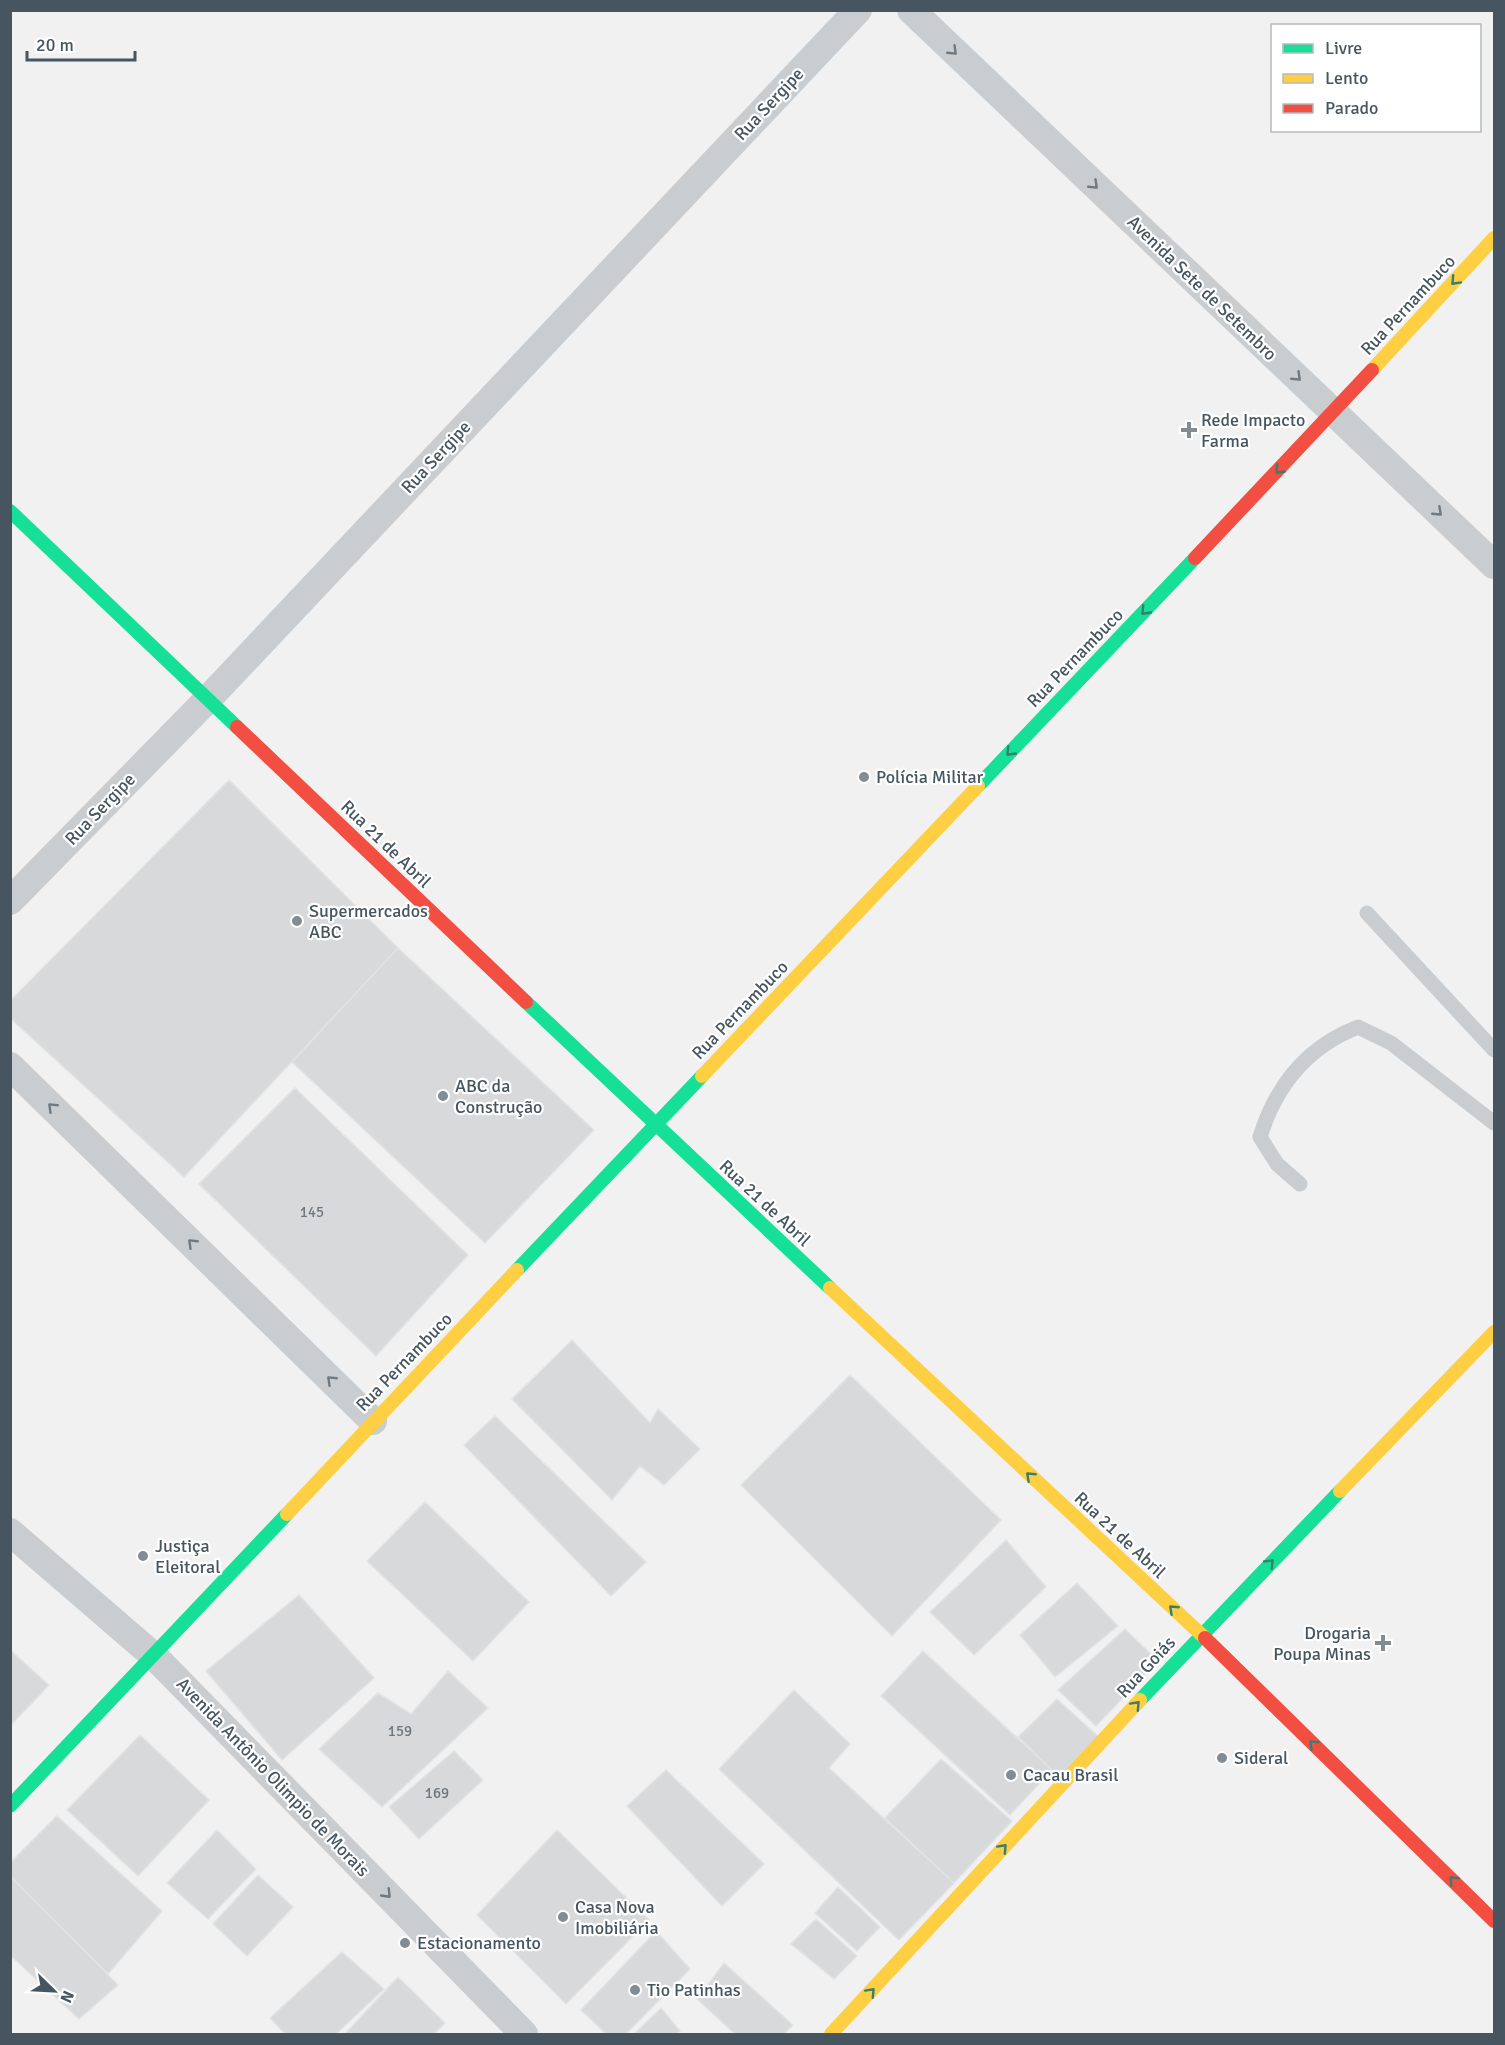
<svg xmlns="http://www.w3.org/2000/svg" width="1505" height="2045" font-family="Signika,sans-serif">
  <rect width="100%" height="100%" fill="#f1f1f1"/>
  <path fill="#d7d9da" stroke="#e2e3e4" stroke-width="1.5" d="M229 780 398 948 184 1177 10 1018V1001Z
    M398 948 594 1130 485 1243 292 1062Z
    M295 1088 468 1255 376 1356 199 1184Z
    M572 1340 650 1423 658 1409 700 1449 664 1485 640 1466 612 1500 512 1399Z
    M850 1375 1001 1520 892 1636 741 1485Z
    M495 1416 646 1562 611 1596 464 1445Z
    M425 1502 529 1602 473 1661 367 1561Z
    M1006 1540 1046 1587 974 1655 930 1612Z
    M1077 1583 1118 1626 1055 1677 1020 1635Z
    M299 1595 374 1678 282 1760 206 1671Z
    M1125 1629 1158 1661 1096 1726 1058 1690Z
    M10 1650 49 1685 10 1726Z
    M923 1651 1052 1770 1010 1815 881 1696Z
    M448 1671 488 1708 382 1807 319 1749 378 1693 411 1714Z
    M794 1690 850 1744 829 1768 954 1883 899 1940 719 1769Z
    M1057 1699 1101 1739 1061 1779 1018 1737Z
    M140 1735 209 1800 138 1876 67 1810Z
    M454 1751 483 1780 419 1839 389 1807Z
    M941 1759 1012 1821 954 1883 885 1818Z
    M666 1770 764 1864 722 1906 627 1806Z
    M57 1816 162 1911 108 1974 10 1876V1863Z
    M217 1830 256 1869 208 1919 167 1883Z
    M557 1830 649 1920 566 2004 477 1915Z
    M258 1875 293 1907 247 1956 213 1924Z
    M10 1876 118 1985 79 2019 10 1955Z
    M838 1887 880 1927 857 1951 815 1913Z
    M816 1919 857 1956 834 1979 791 1944Z
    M656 1931 690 1969 626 2034H606L581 2010Z
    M342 1952 384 1989 336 2034H285L270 2018Z
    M724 1963 793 2025 784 2034H735L697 1999Z
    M398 1977 445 2023 434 2034H345Z
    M661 2008 680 2031 676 2034H634Z"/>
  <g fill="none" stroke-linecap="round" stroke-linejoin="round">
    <path stroke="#cacdd0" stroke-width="15" d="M1367 913 1494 1050
      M1300 1184 1277 1164 1260 1137C1276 1085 1307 1047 1358 1027L1391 1043 1494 1123"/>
    <path stroke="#cacdd0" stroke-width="28" d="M911 10 1494 565
      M10 901 208 699 858 10
      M10 1066 373 1421
      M10 1532 155 1657 524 2034"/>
    <path stroke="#16e098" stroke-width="14" d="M10 511 237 727
      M978 786 1195 558
      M526 1002 830 1288
      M517 1270 702 1076
      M1140 1700 1340 1491
      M10 1806 287 1514"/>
    <path stroke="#ffcf43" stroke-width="14" d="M1372 370 1494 238
      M702 1076 978 786
      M830 1288 1205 1638
      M1340 1491 1494 1332
      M287 1514 517 1270
      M831 2034 1140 1700"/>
    <path stroke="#f24e42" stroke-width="14" d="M1195 558 1372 370
      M237 727 526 1002
      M1205 1638 1494 1921"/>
  </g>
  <defs><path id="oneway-chevron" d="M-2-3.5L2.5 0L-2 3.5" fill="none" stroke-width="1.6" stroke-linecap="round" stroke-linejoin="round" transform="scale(1.5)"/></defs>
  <g stroke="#6e7981">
    <use href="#oneway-chevron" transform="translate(953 51) rotate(44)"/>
    <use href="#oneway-chevron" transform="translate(1094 185) rotate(44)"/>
    <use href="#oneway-chevron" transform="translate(1297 377) rotate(44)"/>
    <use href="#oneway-chevron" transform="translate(1438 512) rotate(43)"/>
    <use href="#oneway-chevron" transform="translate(52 1107) rotate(-136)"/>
    <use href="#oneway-chevron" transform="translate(192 1243) rotate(-136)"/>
    <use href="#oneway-chevron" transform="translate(331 1380) rotate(-136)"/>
    <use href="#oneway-chevron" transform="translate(387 1894) rotate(46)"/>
  </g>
  <g stroke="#387f70">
    <use href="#oneway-chevron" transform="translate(1455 281) rotate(133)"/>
    <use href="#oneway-chevron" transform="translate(1279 470) rotate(134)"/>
    <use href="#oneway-chevron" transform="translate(1145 611) rotate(134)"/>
    <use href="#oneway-chevron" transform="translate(1010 752) rotate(134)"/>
    <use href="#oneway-chevron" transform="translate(1030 1476) rotate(-137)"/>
    <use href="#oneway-chevron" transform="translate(1270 1563) rotate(-46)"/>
    <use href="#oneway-chevron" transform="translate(1173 1609) rotate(-137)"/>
    <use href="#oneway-chevron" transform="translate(1136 1705) rotate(-47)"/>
    <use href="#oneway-chevron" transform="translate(1313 1744) rotate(-136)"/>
    <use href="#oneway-chevron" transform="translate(1003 1848) rotate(-47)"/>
    <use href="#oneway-chevron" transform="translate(1453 1880) rotate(-136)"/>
    <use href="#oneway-chevron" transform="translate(871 1992) rotate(-47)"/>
  </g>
  <g fill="#828c92" stroke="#fff" stroke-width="2">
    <path d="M1186 421h6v6h6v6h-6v6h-6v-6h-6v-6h6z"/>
    <circle cx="864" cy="777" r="6"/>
    <circle cx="297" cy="921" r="6"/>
    <circle cx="443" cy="1096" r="6"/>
    <circle cx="143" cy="1556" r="6"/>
    <path d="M1380 1634h6v6h6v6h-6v6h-6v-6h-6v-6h6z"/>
    <circle cx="1222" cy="1758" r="6"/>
    <circle cx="1011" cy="1775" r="6"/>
    <circle cx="563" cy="1917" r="6"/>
    <circle cx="405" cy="1943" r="6"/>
    <circle cx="635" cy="1990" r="6"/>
  </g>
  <g text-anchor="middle" stroke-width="4.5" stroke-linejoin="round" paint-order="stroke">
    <g font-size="15" fill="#6c777f">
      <text x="312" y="1217">145</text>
      <text x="400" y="1736">159</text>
      <text x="437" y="1798">169</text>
    </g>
    <g font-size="18" fill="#46555f" stroke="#fff">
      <text transform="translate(769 104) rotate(-47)" y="6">Rua Sergipe</text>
      <text transform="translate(1202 288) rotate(44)" y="6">Avenida Sete de Setembro</text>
      <text transform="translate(1408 305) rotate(-47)" y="6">Rua Pernambuco</text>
      <text transform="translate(436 457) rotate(-47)" y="6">Rua Sergipe</text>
      <text transform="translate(1075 658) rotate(-46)" y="6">Rua Pernambuco</text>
      <text transform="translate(100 809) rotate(-46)" y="6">Rua Sergipe</text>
      <text transform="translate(386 844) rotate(44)" y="6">Rua 21 de Abril</text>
      <text transform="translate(740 1010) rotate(-46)" y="6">Rua Pernambuco</text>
      <text transform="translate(765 1203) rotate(43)" y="6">Rua 21 de Abril</text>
      <text transform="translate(404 1362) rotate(-46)" y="6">Rua Pernambuco</text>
      <text transform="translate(1120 1535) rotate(43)" y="6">Rua 21 de Abril</text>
      <text transform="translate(1146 1667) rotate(-47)" y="6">Rua Goiás</text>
      <text transform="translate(273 1777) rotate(46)" y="6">Avenida Antônio Olimpio de Morais</text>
    </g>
    <g font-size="18" fill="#46555f" stroke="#fff" text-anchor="start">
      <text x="1201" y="426">Rede Impacto<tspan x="1201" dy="21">Farma</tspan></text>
      <text x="876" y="783">Polícia Militar</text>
      <text x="309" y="917">Supermercados<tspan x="309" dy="21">ABC</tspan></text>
      <text x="455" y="1092">ABC da<tspan x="455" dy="21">Construção</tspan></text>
      <text x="155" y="1552">Justiça<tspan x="155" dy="21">Eleitoral</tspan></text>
      <text x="1371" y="1639" text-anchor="end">Drogaria<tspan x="1371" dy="21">Poupa Minas</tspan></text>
      <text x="1234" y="1764">Sideral</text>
      <text x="1023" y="1781">Cacau Brasil</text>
      <text x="575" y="1913">Casa Nova<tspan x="575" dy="21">Imobiliária</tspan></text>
      <text x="417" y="1949">Estacionamento</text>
      <text x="647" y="1996">Tio Patinhas</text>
    </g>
  </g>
  <rect width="1505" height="2045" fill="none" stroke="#46555f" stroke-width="24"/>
  <rect x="1271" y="24" width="210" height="108" fill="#ffffff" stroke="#b5bbbf" stroke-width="1.5"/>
  <rect x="1283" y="44" width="30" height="9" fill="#16e098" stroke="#b5bbbf" stroke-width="1.5"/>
  <text x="1325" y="54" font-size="18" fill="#46555f">Livre</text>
  <rect x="1283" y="74" width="30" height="9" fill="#ffcf43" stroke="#b5bbbf" stroke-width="1.5"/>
  <text x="1325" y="84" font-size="18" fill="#46555f">Lento</text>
  <rect x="1283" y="104" width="30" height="9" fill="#f24e42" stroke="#b5bbbf" stroke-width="1.5"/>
  <text x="1325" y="114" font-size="18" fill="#46555f">Parado</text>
  <g transform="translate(54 1991) rotate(114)" stroke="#ffffff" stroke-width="4.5" paint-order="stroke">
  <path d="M0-4.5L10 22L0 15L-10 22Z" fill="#46555f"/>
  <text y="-9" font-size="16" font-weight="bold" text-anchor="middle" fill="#46555f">N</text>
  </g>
  <path d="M27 51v9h108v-9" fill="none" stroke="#46555f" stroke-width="3"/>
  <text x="36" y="51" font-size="18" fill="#46555f" stroke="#ffffff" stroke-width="4.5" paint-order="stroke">20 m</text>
</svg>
